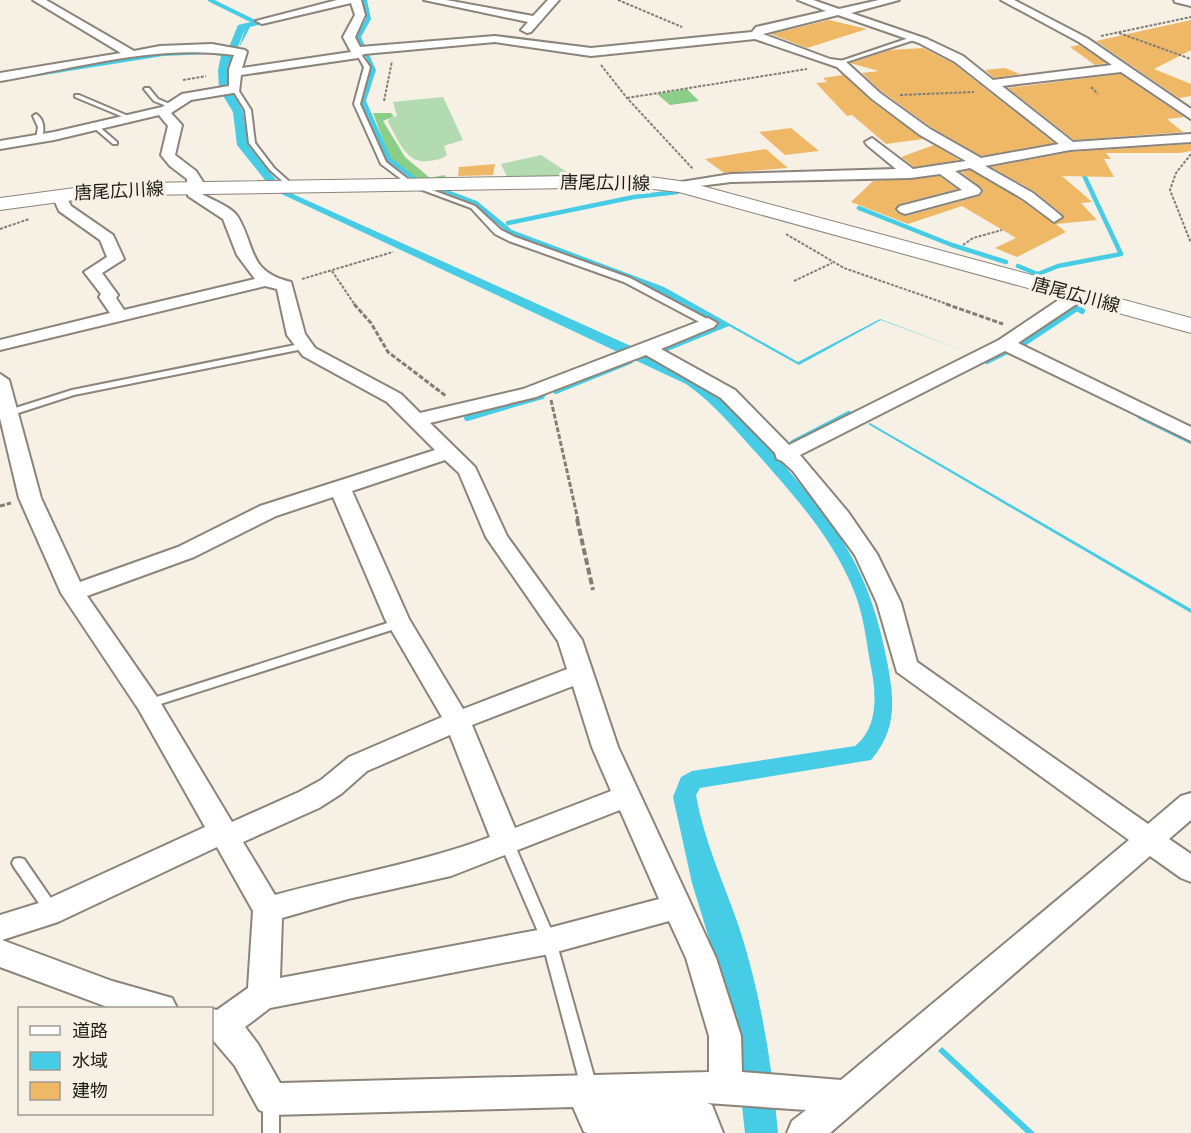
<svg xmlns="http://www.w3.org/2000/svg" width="1191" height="1133" font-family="'Titillium Web','Noto Sans JP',sans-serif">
  <rect width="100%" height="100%" fill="#f7f0e5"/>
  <path fill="#b3dbb1" d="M443 97 463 140 444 146 447 155C442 159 436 160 429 161 406 165 398 139 388 122L389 118 397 116 393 102Z
    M541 155 576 178 508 179 501 164Z"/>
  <path fill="#8bce88" d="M687 89 699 101 670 105 657 94Z
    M373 113H391L394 116 383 121 405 157 430 178 444 175 448 179 418 180 391 161Z"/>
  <path fill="#46cce4" d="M362 0H367L371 19 361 37 376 70 366 101 391 158 418 179 477 201 512 230 664 287 798 362 880 319 973 354 881 320 799 365 729 326 653 357C674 370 699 381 719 397 740 413 758 436 776 456 837 526 869 567 887 661 894 698 898 729 871 760L700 788 696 795C704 842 725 885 740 930 761 996 772 1064 778 1133H745L738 1070 715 958 692 883 673 797 681 777 692 771 855 746C880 726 876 690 870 662 866 638 863 613 854 591 833 539 797 499 760 457 736 431 716 405 686 384L273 190 237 145 233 112 219 89 218 70 221 56 210 54 163 56 0 82V79L132 55 229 47 238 25 255 21 259 24 348 3 250 27 239 48 246 26 229 70 230 88 243 111 248 145 284 190 633 347 716 323 633 279 512 236 472 203 414 181 387 161 360 101 371 67 355 37 366 19Z
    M870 423 1191 609V613L868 424Z
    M942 1047 1035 1133H1026L938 1051Z"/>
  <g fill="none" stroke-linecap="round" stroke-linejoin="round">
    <path stroke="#46cce4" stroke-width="4" d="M210 0 257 23"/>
    <path stroke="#46cce4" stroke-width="4.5" d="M859 208 952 245 1006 262
      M508 223 634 197 677 192
      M1018 266 1047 278
      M1038 274 1058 266 1121 254 1081 169"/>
    <path stroke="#46cce4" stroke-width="6" d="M1021 345 1077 308 1082 311
      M987 361 1007 351 1012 353
      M556 391 630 361
      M1140 416 1191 441
      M467 418 542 396
      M793 443 849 414"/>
  </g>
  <path fill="#eeb866" d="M829 20 867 29 807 48 771 34Z
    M1191 20V50L1154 69 1191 84V96L1179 98 1096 41Z
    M1079 45 1106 63 1095 65 1070 47Z
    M923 48 954 64 1054 143 981 156 931 127 881 91 862 73 879 71 850 63 890 50Z
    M1005 68 1020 74 994 78 985 70Z
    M1120 74 1184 117 1167 119 1183 132 1074 140 1008 88Z
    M843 75 871 101 923 139 886 144 852 115 847 116 816 83 827 82 823 78Z
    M791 128 819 151 785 155 759 132Z
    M1191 144V151L1180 153H1106L1111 159H1104L1114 177 1062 176 1092 202 1081 203 1097 220 1056 224 1066 232 1017 257 995 248 1016 238 962 206 908 224 851 202 873 181 939 176 957 189 899 204 895 211 906 216 980 196 983 192 981 187 961 172 970 170 1022 201 1054 224 1064 217 1060 212 1034 191 991 167 1070 152Z
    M934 145 959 160 914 167 901 157Z
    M766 149 788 168 724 173 705 159Z
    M495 164 493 175 458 176 459 167Z"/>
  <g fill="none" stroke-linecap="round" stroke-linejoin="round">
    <g stroke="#8b847a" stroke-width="4">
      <path id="service" d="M912 37 914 40 837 65 832 64Z
        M356 53H360L370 67 360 104 386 162 413 183 475 206 501 230 515 237 630 278 711 321V325H705L624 282 509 241 495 234 471 208 409 185 381 164 354 104 364 67Z
        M145 88H149L158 99 172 105 169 107 154 101 144 89Z
        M233 88H237L251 110 255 143 274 168 293 185V187H289L270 170 249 143 245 110 232 89Z
        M75 95H79L133 118 128 119 75 97Z
        M36 114C45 120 44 130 42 139L39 141 36 139 38 127 33 116Z
        M93 125H97L117 142V144H113L93 127Z
        M305 343 308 344V348L74 395 9 416 4 413 6 411 72 390Z
        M400 619 404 620 406 623 404 626 148 708 144 707 142 704 144 701Z
        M506 836 511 837 513 841 556 941 597 1087 595 1092 589 1094 583 1092 581 1087 542 941 499 841 501 837Z
        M19 858 24 859 57 907 59 911 57 915 52 917 47 915 14 867 12 863 14 859Z
        M271 1092 277 1095 279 1100V1133H263V1100L265 1095Z"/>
    </g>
    <g stroke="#8b847a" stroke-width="4">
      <path id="minor" d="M33 0H46L134 51 160 46 212 44 245 50 247 52 242 68 351 52 343 37 355 15 351 3 262 24 256 21 337 0H361L365 15 355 37 360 47 495 36 591 48 752 32 756 27 826 11 798 0H813L839 9 879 0H899L851 13 927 39 963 56 993 80 1112 65 1079 42 1001 0H1014L1087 38 1191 109V119L1121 72 1002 86 1073 142 1191 134V142L1070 150 985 166 1033 193 1059 214 1062 217 1054 222 1023 199 970 168 955 171 979 188 981 191 979 194 905 214 900 212 897 209 900 206 962 190 940 174 910 178 731 182 675 189 673 186 675 183 731 174 896 169 867 145 865 142 872 138 913 169 966 161 920 135 872 99 837 67 755 39 591 56 495 42 364 54 358 58 241 75 239 92 191 100 171 113 182 125 175 155 196 171 203 182 200 188 202 194C212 200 232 207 238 217 256 248 248 272 291 282L305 334 315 348 401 394 420 413 523 389 708 318 717 323 714 327 661 349 735 390 789 445 999 340 1072 291H1084L1086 295 1084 299 1018 343 1191 427V441L1005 351 800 455 848 512 877 554 901 603 917 662 1148 824 1181 796 1191 793V820L1169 839 1191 854V882L1181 878 1150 856 830 1133H787L792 1121 806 1110 707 1103 712 1105 723 1133H587L584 1132 573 1107 271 1115 259 1110 235 1066 212 1039V1009L217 1010 248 988 253 911 217 847 58 922 2 940 112 981 172 998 177 1008H110L0 967V915L39 903 205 827 139 710 61 593 19 498 0 418V374L9 380 41 498 80 582 178 547 260 506 435 450 387 402 303 356 287 335 277 289 265 286 0 350V340L110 313 99 297 101 294 84 272 107 257 100 240 59 211 52 195 54 192H64L71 206 113 235 124 259 102 273 118 295 116 298 124 310 255 279 237 255 223 219 188 196 187 179 170 166 161 155 168 126 159 115 54 140 0 149V141L54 132 162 107 182 94 229 86V69L234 55C157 44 76 68 0 81V73L121 53ZM838 15 919 43 955 62 1059 144 981 158 930 129 880 93 845 61 830 59 763 34ZM646 355 721 398 775 453 777 459 782 461 793 471 855 555 877 603 897 672 1129 840 841 1080 742 1072 741 1036 716 958 618 747 582 640 507 536 475 467 430 423 536 397ZM445 460 459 473 486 537 558 641 567 669 463 709 409 619 352 491ZM333 497 385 619 442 717 349 757 321 780 299 792 232 822 157 697 87 596 194 557 276 516ZM573 686 592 747 611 791 515 828 472 725ZM450 735 490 837C421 863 347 875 275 895L243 842 319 808 341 794 367 771ZM620 810 659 899 549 928 280 978 282 918 348 899 451 876ZM669 921 686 958 709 1036V1072L280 1083 258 1044 245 1027 270 1008 549 954Z
        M424 0H446L533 16 548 0H559L531 32 527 33 521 30 528 22Z
        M1174 0H1191V6L1175 2Z"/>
    </g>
    <g stroke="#8b847a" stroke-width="2">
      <path id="secondary" d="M635 175 687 182 1191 318V333L679 192 635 187 140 195 82 199 0 210V198L82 187 140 183Z"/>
    </g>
    <path stroke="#827d76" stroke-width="2" stroke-dasharray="3 1.5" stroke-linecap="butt" d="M618 0 682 27
      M1119 33 1191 59
      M1101 36 1191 17
      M601 65 627 98 693 169
      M183 80 206 76
      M1091 87 1098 94
      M900 95 974 92
      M627 98 807 69
      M384 101 392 61
      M1191 154 1176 173 1170 190 1191 243
      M0 229 29 219
      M786 234 844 268 950 305
      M963 245 973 238 1002 230
      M332 271 355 305
      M302 279 393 252
      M794 281 832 263"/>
    <path stroke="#827d76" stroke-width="3" stroke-dasharray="5 2" stroke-linecap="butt" d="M354 304 371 323 388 352 446 396
      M946 304 1003 324
      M551 400 578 520
      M0 506 11 503"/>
    <path stroke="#827d76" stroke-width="4" stroke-dasharray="7 3" stroke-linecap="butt" d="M577 519 593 590"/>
    <use href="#service" fill="#fff" fill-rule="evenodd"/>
    <use href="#minor" fill="#fff" fill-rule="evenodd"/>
    <use href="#secondary" fill="#fff" fill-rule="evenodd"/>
  </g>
  <g text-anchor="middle" stroke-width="6" stroke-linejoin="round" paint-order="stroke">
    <g font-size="18" fill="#1e1c18" stroke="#f7f0e5">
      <text transform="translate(605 183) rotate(1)" y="6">唐尾広川線</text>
      <text transform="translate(119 191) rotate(-3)" y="6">唐尾広川線</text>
      <text transform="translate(1076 295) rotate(15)" y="6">唐尾広川線</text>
    </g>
  </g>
  <rect x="18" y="1007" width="195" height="108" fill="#f7f0e5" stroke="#a09b93" stroke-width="1.5"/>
  <rect x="30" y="1026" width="30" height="9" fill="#ffffff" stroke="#a09b93" stroke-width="1.5"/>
  <text x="72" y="1037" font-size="18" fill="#1e1c18">道路</text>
  <rect x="30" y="1052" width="30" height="18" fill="#46cce4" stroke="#a09b93" stroke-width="1.5"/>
  <text x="72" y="1067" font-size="18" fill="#1e1c18">水域</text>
  <rect x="30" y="1082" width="30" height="18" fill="#eeb866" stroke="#a09b93" stroke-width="1.5"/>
  <text x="72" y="1097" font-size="18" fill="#1e1c18">建物</text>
</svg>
